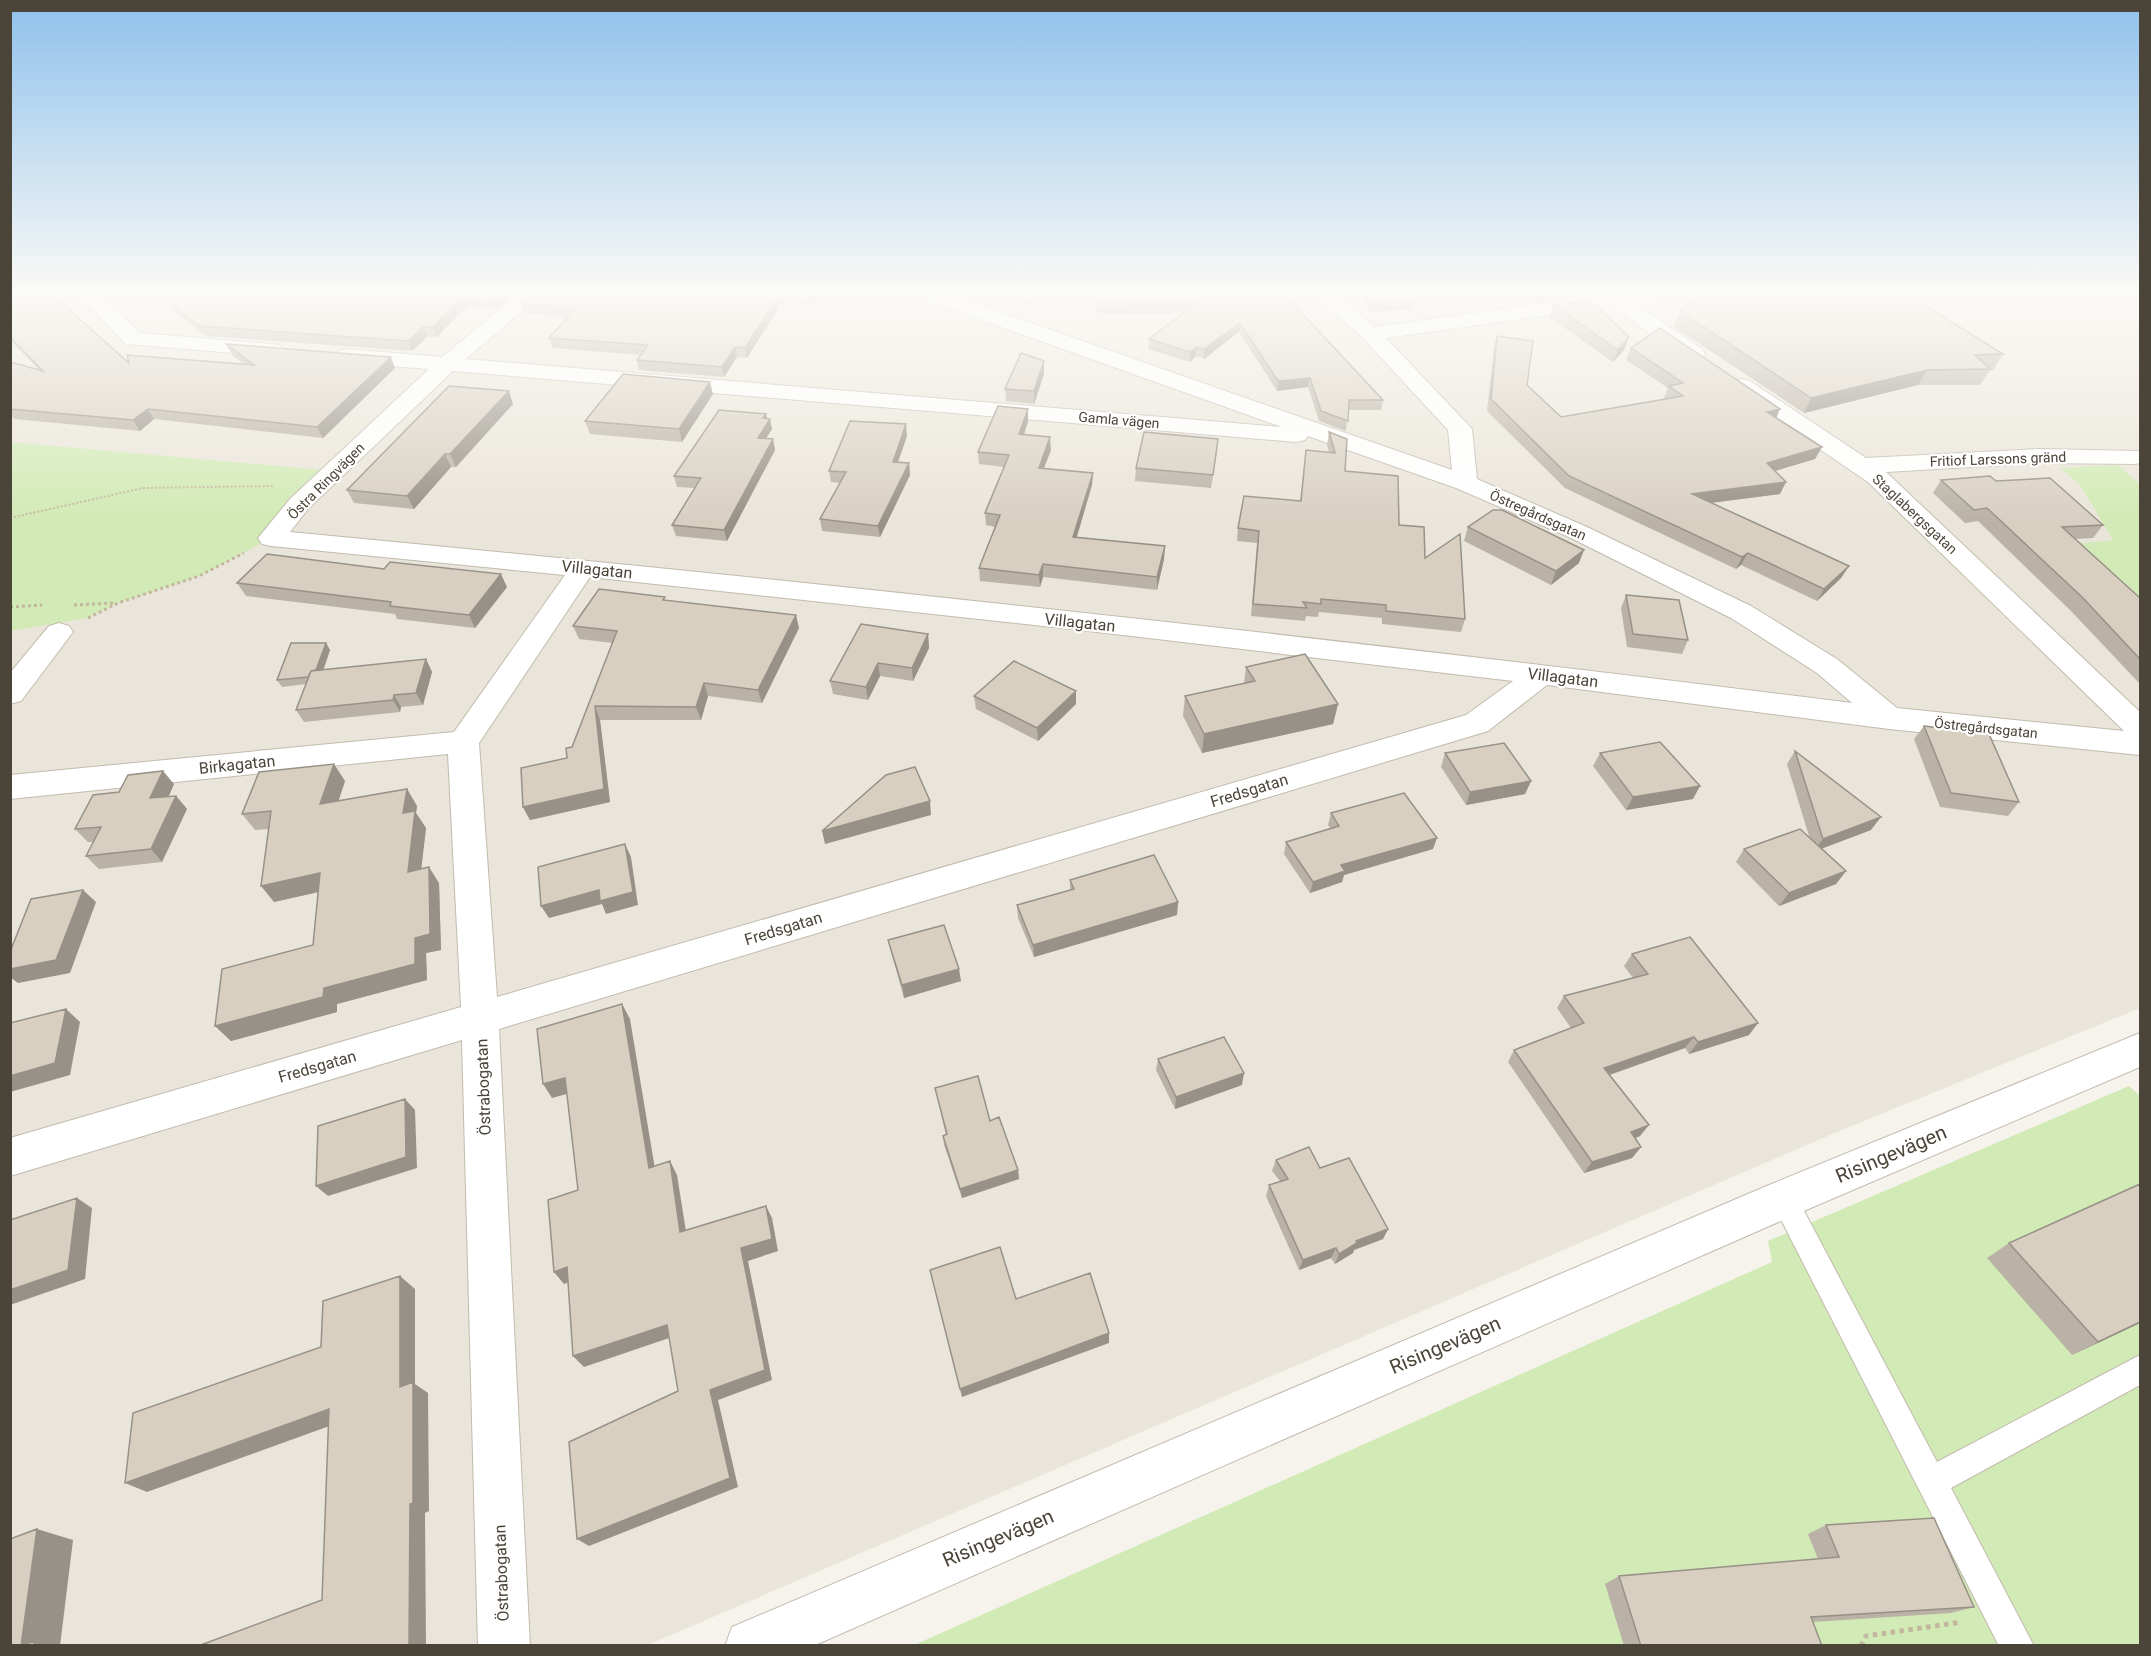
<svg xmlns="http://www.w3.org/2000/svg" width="2151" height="1656" font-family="Roboto,sans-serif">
  <rect width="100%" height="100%" fill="#f6f3ec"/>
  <path fill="#eae5da" d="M11 291H2140V1008L1837 1132 648 1645 11 1646Z"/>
  <path fill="#d2eab5" d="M11 442 334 471 271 538 199 576 118 603 86 618 11 631Z
    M2118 465 2140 484V604L2073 544 2113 540 2080 485 2060 468Z
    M2129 1086 2140 1096V1645L912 1646 1772 1262 1768 1241Z"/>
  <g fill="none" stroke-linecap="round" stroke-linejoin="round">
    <g stroke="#c2bbae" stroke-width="2">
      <path id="lane" d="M1784 1186 1793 1190 1937 1462 2140 1355V1385L1951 1488 2034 1646H1999L1775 1208 1771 1199 1775 1190Z"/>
    </g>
    <g stroke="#c2bbae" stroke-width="2">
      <path id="street" d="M75 291H97L140 333 271 344 279 345 282 350 279 355 271 356 126 344Z
        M522 291H545L466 359 1282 427 911 295 908 291H939L1452 470 1448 430 1363 338 1309 291H1332L1374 327 1597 296 1594 291H1683L1680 295 1634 303 1702 349 1705 354 1702 359 1694 360 1686 359 1612 306 1386 338 1472 429 1477 479 1587 527 1751 606 1837 659 1897 708 2124 731 1868 482 1734 391 1731 386 1734 381 1742 379 1750 381 1866 458 2039 449 2140 451V463L2135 464 2039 463 1886 472 2140 712V755L1889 729 1547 685 1488 731 499 1029 530 1646H478L462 1040 10 1176V1138L461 1007 448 754 10 799V775L454 732 565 575 271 546 262 544 258 538 290 499 429 369 347 363 339 361 336 356 339 351 347 349 442 357ZM453 371 1297 442 1305 440 1308 436 1456 488 1569 537 1731 618 1817 673 1852 703C1332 638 811 581 290 532L308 509ZM590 577 1080 630 1513 681 1466 715 497 997 479 743Z
        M59 623 69 626 73 632 21 701 10 704V673L49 626Z
        M2140 1033V1067L1799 1213 813 1646H725L732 1627 1769 1185Z"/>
    </g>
    <path stroke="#c4b79f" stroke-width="2" stroke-dasharray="2 2" stroke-linecap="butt" d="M10 518 143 488 273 486"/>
    <path stroke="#c4b79f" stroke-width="3" stroke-dasharray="3 3" stroke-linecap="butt" d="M74 605 114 603
      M10 607 42 605
      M88 618 118 603 199 576 244 553"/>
    <path stroke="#c4b79f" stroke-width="5" stroke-dasharray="4.5 4.5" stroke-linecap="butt" d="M1861 1646 1866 1636 1962 1622"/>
    <use href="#lane" fill="#fff" fill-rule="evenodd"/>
    <use href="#street" fill="#fff" fill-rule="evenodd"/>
  </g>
  <path fill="#bab2a6" d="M10 291 129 363 244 364 232 355 226 344 395 368 323 438 154 419 140 431 14 419 10 415V362L39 370 10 340Z
    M146 291H162L165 306Z
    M518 291 496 309 467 306 437 337H427L412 351 206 336 173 311 167 301Z
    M533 291H823L811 305 783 301 747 358 737 357 724 377 639 370 637 360 641 355 553 348 549 338 568 318 524 313 520 303Z
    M971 291H1043L1042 301 1033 300 1032 304 1003 303Z
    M1281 291 1383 400 1381 410H1348L1346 431 1319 421 1308 387 1277 391 1239 332 1204 359 1196 356 1190 362 1148 349 1149 339 1183 314 1096 313 1095 307 1096 297Z
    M1359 291H1409L1415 300 1413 309 1369 312Z
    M1519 291H1575L1573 297 1531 303Z
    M1553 305 1629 337 1624 350 1613 362 1549 317Z
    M1680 311 2003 354 1993 370H1990L1980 385H1918L1804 413 1674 327Z
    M1497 336 1527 385 1561 417 1665 399 1664 398 1668 388 1626 360 1631 348 1776 418 1822 447 1815 459 1775 471 1780 494 1711 503 1849 566 1841 578 1817 601 1741 565 1736 569 1565 488 1487 411 1494 348Z
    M1044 374 1034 404 1006 401 1005 389Z
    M713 394 682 442 590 434 585 421Z
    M513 404 456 467H451L414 509 354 503 347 490Z
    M1028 409V421L1024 435 1051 450 1044 468 1093 473 1092 485 1077 537 1165 546 1164 559 1157 590 1043 577 1040 587 980 581 979 568 995 527 986 525 985 513 1004 467 979 464 978 452Z
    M767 419 772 429 766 439H773L775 450 727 541 676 536 672 525 695 488 677 487 674 476Z
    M1329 432 1345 471 1399 525 1425 558 1465 619 1461 632 1382 624V618L1319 612 1318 617 1306 616 1305 621 1251 616 1257 543 1237 541 1238 528 1300 501 1306 450 1329 452 1327 445Z
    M907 436 898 462 909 463 910 475 880 537 822 531 820 519 840 483 831 482 829 471Z
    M1217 452 1211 488 1135 481 1136 468Z
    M1941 480 1996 481 2103 525 2093 538 2075 539 2140 598V684L2071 611 1978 521 1965 523 1933 493Z
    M1468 527 1579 563 1551 585 1464 541Z
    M237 583 507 587 475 628 397 619 395 614 246 596Z
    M1626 595 1688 640 1682 654 1627 647 1621 608Z
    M667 601 799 628 762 703 708 696 701 720H600L610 802 530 820 523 807 567 758 613 643 579 639 573 626Z
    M928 634 929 648 913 681 880 676 868 700 833 694 830 681Z
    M326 643 330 650 323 670 426 659 432 672 423 705 401 707 400 712 304 722 296 710 306 684 282 687 277 680Z
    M1246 667 1338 704 1333 724 1202 753 1183 716 1185 696 1244 684Z
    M1076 691V704L1038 741 976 709 974 696Z
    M1924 726 2019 802 2008 816 1940 807 1914 739Z
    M1795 751 1871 830 1822 848 1846 871 1836 884 1779 906 1736 862 1744 849 1809 836 1787 764Z
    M1445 753 1531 781 1525 794 1466 805 1441 767Z
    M1600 753 1693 799 1626 810 1593 766Z
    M345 781 338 801 407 789 417 806 416 813 426 828 421 869 439 883 441 950 426 953 427 980 337 1004V1012L231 1041 215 1026 313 945 318 892 274 902 268 829 255 830 242 814Z
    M174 784 169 796H176L187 809 162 862 99 869 86 856 94 842H88L75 829 119 792Z
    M1331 813 1433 849 1344 875 1342 882 1310 893 1284 854 1286 842 1330 828 1328 825Z
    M1070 880 1178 902 1177 915 1034 957 1018 918 1017 905 1070 890Z
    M888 940 961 981 904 998 891 952Z
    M1632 954 1749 1035 1689 1054 1685 1048 1610 1075 1640 1136 1635 1138 1641 1147 1632 1158 1584 1173 1508 1062 1514 1050 1571 1028 1557 1008 1564 996 1633 978 1624 966Z
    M1158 1059 1242 1085 1175 1109 1156 1070Z
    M935 1088 990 1121 1018 1170 1019 1179 962 1198 944 1145 943 1136 946 1135Z
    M1276 1160 1320 1168 1388 1229 1383 1239 1354 1250 1353 1253 1335 1264 1331 1258 1299 1270 1266 1196 1269 1185 1280 1181 1272 1171Z
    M2140 1184V1323L2072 1355 1987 1258 2009 1243Z
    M1826 1525 1974 1607 1951 1613 1813 1622 1822 1646H1624L1605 1584 1619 1576 1818 1559 1808 1534Z"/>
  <path fill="#979187" d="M159 291H162L165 306 160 296Z
    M503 291H518L496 309 493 300Z
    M781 291 783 301 747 358 745 348Z
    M812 291H823L811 305 809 295Z
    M1542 291H1575L1573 297 1531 303 1534 293Z
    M463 296 467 306 437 337 433 327Z
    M1240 323 1239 332 1204 359V349Z
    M423 327 427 337 412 351 408 341Z
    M1629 337 1624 350 1613 362 1618 350Z
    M735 347 737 357 724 377 722 367Z
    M1197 347 1196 356 1190 362V352Z
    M391 357 395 368 323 438 317 427Z
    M1044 361V374L1034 404V391Z
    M1927 370 1918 385 1804 413 1811 398Z
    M1310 378 1308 387 1277 391 1278 381Z
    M710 382 713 394 682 442 679 429Z
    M509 391 513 404 456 467 450 454Z
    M148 409 154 419 140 431 133 420Z
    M1028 409V421L1020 446 1019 434Z
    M1780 409 1775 421 1767 412Z
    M766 414 768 422 770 419 772 429 760 448 758 438 763 418Z
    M906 424 907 436 894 473 893 462Z
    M1050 437 1051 450 1039 480V468Z
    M773 439 775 450 727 541 724 530Z
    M1822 447 1815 459 1761 475 1767 463Z
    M445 454 451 467 414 509 407 496Z
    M909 463 910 475 880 537 878 526Z
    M1093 473 1092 485 1073 549V537Z
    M1786 482 1780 494 1686 506 1692 494Z
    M1165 546 1164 559 1157 590V577Z
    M1584 550 1579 563 1551 585 1556 571Z
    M1748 553 1741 565 1736 569 1742 557Z
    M1043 564V577L1040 587 1039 575Z
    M1849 566 1841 578 1817 601 1824 589Z
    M501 574 507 587 475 628 469 615Z
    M796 615 799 628 762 703 758 690Z
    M928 634 929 648 913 681 912 668Z
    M326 643 330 650 319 683 314 676Z
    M426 659 432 672 423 705 416 693Z
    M878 663 880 676 868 700 866 687Z
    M704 683 708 696 701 720 696 707Z
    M1076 691V704L1038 741 1037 728Z
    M394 695 401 707 400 712 393 700Z
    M1338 704 1333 724 1202 753 1204 734Z
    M595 706 600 720 610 802 530 820 523 807 604 789Z
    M334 764 345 781 332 821 320 804Z
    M163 771 174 784 162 811 150 798Z
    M1531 781 1525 794 1466 805 1470 792Z
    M1700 786 1693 799 1626 810 1633 797Z
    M407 789 417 806 416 813 426 828 419 888 408 872 403 813Z
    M176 796 187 809 162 862 151 849Z
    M930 801 931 815 825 844 822 831Z
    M1881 817 1871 830 1813 852 1823 839Z
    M1437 838 1433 849 1344 875 1342 882 1310 893 1313 882 1341 865Z
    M625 844 631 857 638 905 606 914 602 904 549 918 541 906 599 890Z
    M429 867 439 883 441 950 426 953 427 980 337 1004V1012L231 1041 215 1026 324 988 415 938Z
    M1846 871 1836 884 1779 906 1789 893Z
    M320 873 332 889 274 902 261 886Z
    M83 890 96 902 70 973 18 983 10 977V969Z
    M1178 902 1177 915 1034 957 1033 945Z
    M959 969 961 981 904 998 902 985Z
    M622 1004 630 1019 657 1181 649 1168Z
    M66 1009 80 1022 70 1075 10 1092V1076Z
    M1758 1023 1749 1035 1689 1054 1698 1042Z
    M1694 1037 1685 1048 1597 1079 1604 1068Z
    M1244 1073 1242 1085 1175 1109 1176 1097Z
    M565 1078 574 1092 552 1098 543 1084Z
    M405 1099 415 1110 417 1168 328 1196 316 1186Z
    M1649 1125 1640 1136 1623 1144 1631 1132Z
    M1641 1147 1632 1158 1584 1173 1592 1162Z
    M670 1161 677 1175 688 1244 680 1232Z
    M1018 1170 1019 1179 962 1198 960 1189Z
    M77 1198 92 1208 85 1279 10 1305V1290Z
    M766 1206 772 1218 778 1251 748 1261 772 1380 718 1400 738 1487 589 1546 577 1539 710 1390 741 1248Z
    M1388 1229 1383 1239 1354 1250 1353 1253 1335 1264 1339 1254 1356 1241Z
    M1336 1248 1331 1258 1299 1270 1303 1260Z
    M567 1267 577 1279 564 1284 554 1272Z
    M400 1276 415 1289V1384L428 1393 429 1511 425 1513 426 1646H409L400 1387Z
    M2140 1322V1323L2072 1355 2098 1342Z
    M667 1325 675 1336 584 1367 573 1356Z
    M1109 1333V1343L962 1397 960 1389Z
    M329 1409 346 1420 147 1492 125 1483Z
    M37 1529 73 1540 60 1646H21Z"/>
  <path fill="#d8cfc1" stroke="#979187" stroke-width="1.5" d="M10 291H48L129 363 127 355 254 365 226 344 391 357 317 427 148 409 133 420 10 409V362L43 371 10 337Z
    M175 291H503L493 300 463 296 433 327H423L408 341 200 326 167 301Z
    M533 291H781L745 348 735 347 722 367 637 360 648 345 549 338 575 309 520 303Z
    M783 291H812L809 295Z
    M1001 291H1032V293Z
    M1113 291H1281L1383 400H1349L1348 421 1321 411 1310 378 1278 381 1240 323 1204 349 1197 347 1190 352 1149 339 1196 304 1096 303V297Z
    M1365 291H1409L1415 300 1370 303Z
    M1709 291H1902L2003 354 1975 355 1990 369 1927 370 1811 398 1680 311Z
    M1591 300 1629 337 1618 350 1553 305Z
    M1660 328 1780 409 1767 412 1822 447 1767 463 1786 482 1692 494 1849 566 1824 589 1748 553 1742 557 1569 476 1491 399 1497 336 1533 341 1527 385 1561 417 1683 396 1669 386 1683 383 1631 348Z
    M1021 353 1044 361 1034 391 1005 389Z
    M623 374 710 382 679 429 585 421Z
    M449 386 509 391 450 454H445L407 496 347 490Z
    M998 406 1028 409 1019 434 1050 437 1039 468 1093 473 1073 537 1165 546 1157 577 1043 564 1039 575 979 568 1000 515 985 513 1009 455 978 452Z
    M719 410 766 414 763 418 770 419 758 438 773 439 724 530 672 525 701 478 674 476Z
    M850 421 906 424 893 462 909 463 878 526 820 519 846 472 829 471Z
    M1144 432 1218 439 1213 475 1136 468Z
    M1329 432 1347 439 1345 471 1398 476 1399 525 1424 527 1425 558 1460 534 1465 619 1386 611V605L1321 599V604L1303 602 1307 608 1253 604 1259 531 1238 528 1244 496 1301 501 1306 450 1335 453Z
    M1990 476 1996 481 2050 478 2103 525 2062 527 2140 598V659L2082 597 1987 508 1974 510 1941 480Z
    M1493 510H1502L1584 550 1556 571 1468 527Z
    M267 554 384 569 390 562 501 574 469 615 390 606 391 602 237 583Z
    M599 589 665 597 663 600 796 615 758 690 704 683 696 707 595 706 604 789 523 807 521 768 567 758 566 748 572 747 617 631 573 626Z
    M1626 595 1679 600 1688 640 1633 634Z
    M861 624 928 634 912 668 878 663 866 687 830 681Z
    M291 643H326L316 670 311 671 308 677 277 680Z
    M1305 654 1338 704 1204 734 1185 696 1255 681 1246 667Z
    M426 659 416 693 394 695 393 700 296 710 311 671Z
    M1014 661 1076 691 1037 728 974 696Z
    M1924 726 1989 734 2019 802 1951 793Z
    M1660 742 1700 786 1633 797 1600 753Z
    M1504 743 1531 781 1470 792 1445 753Z
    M1795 751 1881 817 1823 839Z
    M334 764 320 804 407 789 403 813 415 811 408 872 429 867 430 934 415 938V964L324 988 323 997 215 1026 222 969 313 945 320 873 261 886 271 811 242 814 259 772Z
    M915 767 930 801 822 831 886 775Z
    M163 771 150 798 176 796 151 849 86 856 101 827 75 829 93 795 119 792 128 775Z
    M1404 793 1437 838 1341 865 1345 871 1313 882 1286 842 1339 826 1331 813Z
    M1800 829 1846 871 1789 893 1744 849Z
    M625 844 633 892 600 901 599 890 541 906 538 867Z
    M1154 855 1178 902 1033 945 1017 905 1074 889 1070 880Z
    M83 890 56 960 10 969V952L31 899Z
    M944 925 959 969 902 985 888 940Z
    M1690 937 1758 1023 1698 1042 1694 1037 1604 1068 1649 1125 1631 1132 1641 1147 1592 1162 1514 1050 1584 1023 1564 996 1648 974 1632 954Z
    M622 1004 649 1168 670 1161 680 1232 766 1206 772 1239 741 1248 765 1370 710 1390 730 1478 577 1539 569 1442 678 1391 667 1325 573 1356 567 1267 554 1272 548 1200 578 1190 565 1078 543 1084 537 1029Z
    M66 1009 55 1063 10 1076V1023Z
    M1224 1037 1244 1073 1176 1097 1158 1059Z
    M978 1076 990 1121 999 1117 1018 1170 960 1189 943 1136 947 1134 935 1088Z
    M405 1099 406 1157 316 1186 318 1126Z
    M1309 1147 1320 1168 1349 1158 1388 1229 1356 1241 1357 1243 1339 1254 1336 1248 1303 1260 1269 1185 1288 1179 1276 1160Z
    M2140 1184V1322L2098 1342 2009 1243Z
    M77 1198 68 1270 10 1290V1220Z
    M1000 1247 1016 1299 1090 1273 1109 1333 960 1389 930 1270Z
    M400 1276V1387L413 1382V1503L410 1504 409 1646H198L322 1600 329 1409 125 1483 133 1413 321 1347 323 1301Z
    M1934 1518 1974 1607 1811 1617 1822 1646H1641L1619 1576 1839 1557 1826 1525Z
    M37 1529 21 1646H10V1539Z
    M34 1641V1646H22Z"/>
  <linearGradient id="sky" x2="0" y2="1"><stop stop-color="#8fc1ec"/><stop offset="0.56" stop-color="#fbfaf6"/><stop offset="1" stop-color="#fbfaf6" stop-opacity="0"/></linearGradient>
  <rect width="2151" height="523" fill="url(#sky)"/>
  <g text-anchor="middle" stroke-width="4.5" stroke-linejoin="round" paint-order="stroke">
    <g font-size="14" fill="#4b4439" stroke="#fff">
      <text transform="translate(1119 420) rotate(5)" y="5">Gamla vägen</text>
      <text transform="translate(1998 459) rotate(-2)" y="5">Fritiof Larssons gränd</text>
      <text transform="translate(326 481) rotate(-45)" y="5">Östra Ringvägen</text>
      <text transform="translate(1915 514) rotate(43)" y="5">Staglabergsgatan</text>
      <text transform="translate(1538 515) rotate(24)" y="5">Östregårdsgatan</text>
      <text transform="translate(1986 728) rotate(6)" y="5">Östregårdsgatan</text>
    </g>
    <g font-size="16" fill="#4b4439" stroke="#fff">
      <text transform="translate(597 569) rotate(6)" y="6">Villagatan</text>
      <text transform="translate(1080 622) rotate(6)" y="6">Villagatan</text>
      <text transform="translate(1563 677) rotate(7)" y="6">Villagatan</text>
      <text transform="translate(237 764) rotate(-6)" y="6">Birkagatan</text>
      <text transform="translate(1249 790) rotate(-17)" y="6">Fredsgatan</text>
      <text transform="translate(783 928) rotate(-17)" y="6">Fredsgatan</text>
      <text transform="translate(317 1066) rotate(-16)" y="6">Fredsgatan</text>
      <text transform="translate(483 1087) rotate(-92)" y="6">Östrabogatan</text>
      <text transform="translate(501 1573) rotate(-92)" y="6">Östrabogatan</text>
    </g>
    <g font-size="20" fill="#4b4439" stroke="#fff">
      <text transform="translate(1891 1154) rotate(-23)" y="7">Risingevägen</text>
      <text transform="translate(1445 1345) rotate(-23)" y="7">Risingevägen</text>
      <text transform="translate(998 1538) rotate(-23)" y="7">Risingevägen</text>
    </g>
  </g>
  <rect width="2151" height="1656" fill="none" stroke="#4b4439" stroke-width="24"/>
</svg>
